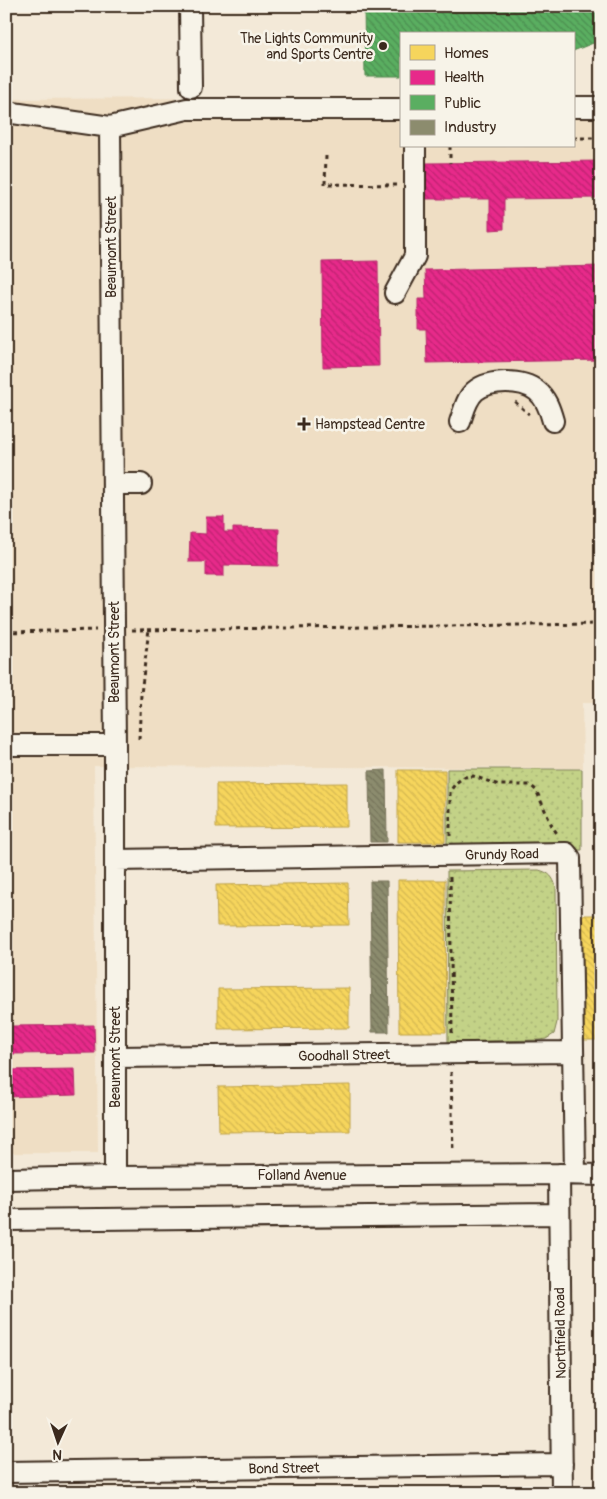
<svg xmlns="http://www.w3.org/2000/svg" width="607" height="1499" font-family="Pangolin,sans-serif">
  <defs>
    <pattern id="park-dots" width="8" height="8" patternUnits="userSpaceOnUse" patternTransform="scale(1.25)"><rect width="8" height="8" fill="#c3d287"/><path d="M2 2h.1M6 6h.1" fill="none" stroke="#a8b474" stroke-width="1.8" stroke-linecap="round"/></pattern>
    <pattern id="homes-back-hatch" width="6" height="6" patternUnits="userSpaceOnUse" patternTransform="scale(1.25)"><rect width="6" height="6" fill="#f6d55c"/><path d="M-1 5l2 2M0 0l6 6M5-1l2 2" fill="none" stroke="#d4b750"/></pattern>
    <pattern id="health-back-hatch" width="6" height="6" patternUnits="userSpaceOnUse" patternTransform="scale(1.25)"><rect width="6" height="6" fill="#e7298a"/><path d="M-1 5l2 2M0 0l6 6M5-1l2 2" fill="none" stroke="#bc2370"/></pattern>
    <pattern id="public-back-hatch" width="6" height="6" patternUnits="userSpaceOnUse" patternTransform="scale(1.25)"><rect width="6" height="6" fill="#5aae61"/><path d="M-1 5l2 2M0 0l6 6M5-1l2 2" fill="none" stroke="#4c8e4f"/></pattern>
    <pattern id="industry-back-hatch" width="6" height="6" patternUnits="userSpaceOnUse" patternTransform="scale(1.25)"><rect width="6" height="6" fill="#8c8c6e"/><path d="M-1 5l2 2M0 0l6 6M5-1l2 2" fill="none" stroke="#74735a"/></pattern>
  </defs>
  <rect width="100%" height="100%" fill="#f3e9d8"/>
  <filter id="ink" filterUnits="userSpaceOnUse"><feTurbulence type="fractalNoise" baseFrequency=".02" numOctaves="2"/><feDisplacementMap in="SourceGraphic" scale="10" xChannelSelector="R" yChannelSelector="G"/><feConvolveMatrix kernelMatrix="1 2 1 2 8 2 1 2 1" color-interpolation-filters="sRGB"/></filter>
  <g filter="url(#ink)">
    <path fill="#efdec4" d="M401 97V146H573V97H601V703H582L583 768 94 766 98 1153H6V99Z"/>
    <path fill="url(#park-dots)" stroke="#7f7e52" d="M447 769H582V850H447Z
      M539 870C550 873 553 877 556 887L557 1022 554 1034 546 1039 539 1040 448 1042 447 871Z"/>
    <path fill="url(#homes-back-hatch)" stroke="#bea249" d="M398 770H445V842H398Z
      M347 783V827L216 828V784Z
      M398 880H445L446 1032H399Z
      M348 883 349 925 217 926 216 885Z
      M582 915H601V1040H584Z
      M349 988V1028L218 1029V989Z
      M350 1085V1131L219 1132 218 1087Z"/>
    <path fill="url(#health-back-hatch)" stroke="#b3296a" d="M601 161V198L504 199V229L490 230V199H426V163Z
      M378 261 379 366 323 367 322 262Z
      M601 266V360L427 363 426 329H418V299H426L425 270Z
      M206 517H224V532H233V528L279 529 278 566 224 565V576H206V562H189L190 533 206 534Z
      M94 1025 95 1053 12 1054V1026Z
      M75 1069 76 1095 6 1097V1070Z"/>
    <path fill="url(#public-back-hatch)" stroke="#51864d" d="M364 6H601V40L573 51V34H401V76H365Z"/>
    <path fill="url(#industry-back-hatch)" stroke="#746f56" d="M386 770 387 842H370L369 771Z
      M370 881H387L389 1032H372Z"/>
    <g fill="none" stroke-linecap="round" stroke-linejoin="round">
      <g stroke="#3b2a1e" stroke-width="24">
        <path id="minor" d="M190 6 191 87
          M573 107H601
          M6 112 110 127 187 109H401
          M110 127 115 745V1177
          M395 293 415 256V146
          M460 422C464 411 466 399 475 391 490 379 522 379 537 391 546 398 550 410 553 421
          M113 484H141
          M6 745H115
          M115 860 566 853 570 858 575 1174
          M115 1057 572 1052
          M559 1174 562 1493
          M6 1179 115 1177 559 1174 601 1175
          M6 1220 559 1214
          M6 1472 562 1464"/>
      </g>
      <path stroke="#3b2a1e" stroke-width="3" stroke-dasharray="4 4" stroke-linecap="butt" d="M573 138H601
        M450 146V163
        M326 156 325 184 396 185
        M515 402 529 414
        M132 630 601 624
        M6 632 96 630
        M139 739 141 694 149 629
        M450 836V791L456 783 464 777 473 776 499 785H530L536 790 552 826 558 835
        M450 877 452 1035
        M451 1072 453 1152"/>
      <use href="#minor" stroke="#f7f3e8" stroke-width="20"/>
    </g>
  </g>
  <g fill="#3b2a1e" stroke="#f7f3e8" stroke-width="2">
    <circle cx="383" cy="46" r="5"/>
    <path d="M301.5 416.5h5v5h5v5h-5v5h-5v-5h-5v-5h5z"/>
  </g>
  <g text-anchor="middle" stroke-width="5" stroke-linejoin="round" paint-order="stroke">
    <g font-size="14" fill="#3b2a1e" stroke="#f7f3e8" text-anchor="end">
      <text x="373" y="43">The Lights Community<tspan x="373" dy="16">and Sports Centre</tspan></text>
      <text x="315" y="429" text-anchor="start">Hampstead Centre</text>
    </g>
    <g font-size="14" fill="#3b2a1e" stroke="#f7f3e8">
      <text transform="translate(111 247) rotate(-90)" y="5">Beaumont Street</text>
      <text transform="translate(114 652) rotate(-90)" y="5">Beaumont Street</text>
      <text transform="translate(502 854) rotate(-1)" y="5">Grundy Road</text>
      <text transform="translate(344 1055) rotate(-1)" y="5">Goodhall Street</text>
      <text transform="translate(115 1057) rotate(-90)" y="5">Beaumont Street</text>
      <text x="302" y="1180">Folland Avenue</text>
      <text transform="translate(560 1333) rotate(-91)" y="5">Northfield Road</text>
      <text transform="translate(284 1468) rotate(-1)" y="5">Bond Street</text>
    </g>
  </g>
  <rect width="607" height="1499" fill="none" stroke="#f7f3e8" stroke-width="25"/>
  <rect x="12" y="12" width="582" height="1474" fill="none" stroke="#3b2a1e" stroke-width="2" filter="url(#ink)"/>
  <rect x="400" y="32" width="175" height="115" fill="#f7f3e8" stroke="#aca397"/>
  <rect x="410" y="45" width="25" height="15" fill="#f6d55c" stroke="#aca397"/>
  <text x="444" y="58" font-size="15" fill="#3b2a1e">Homes</text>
  <rect x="410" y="70" width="25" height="15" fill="#e7298a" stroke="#aca397"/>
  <text x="444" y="82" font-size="15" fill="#3b2a1e">Health</text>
  <rect x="410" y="95" width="25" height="15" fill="#5aae61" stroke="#aca397"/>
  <text x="444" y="108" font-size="15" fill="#3b2a1e">Public</text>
  <rect x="410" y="120" width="25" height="15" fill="#8c8c6e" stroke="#aca397"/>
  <text x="444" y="132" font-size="15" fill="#3b2a1e">Industry</text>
  <g transform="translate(58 1442) rotate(183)" stroke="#f7f3e8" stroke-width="4" paint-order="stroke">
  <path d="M0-4L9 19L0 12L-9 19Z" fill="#3b2a1e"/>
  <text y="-8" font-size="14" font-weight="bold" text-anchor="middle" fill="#3b2a1e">N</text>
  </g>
</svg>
